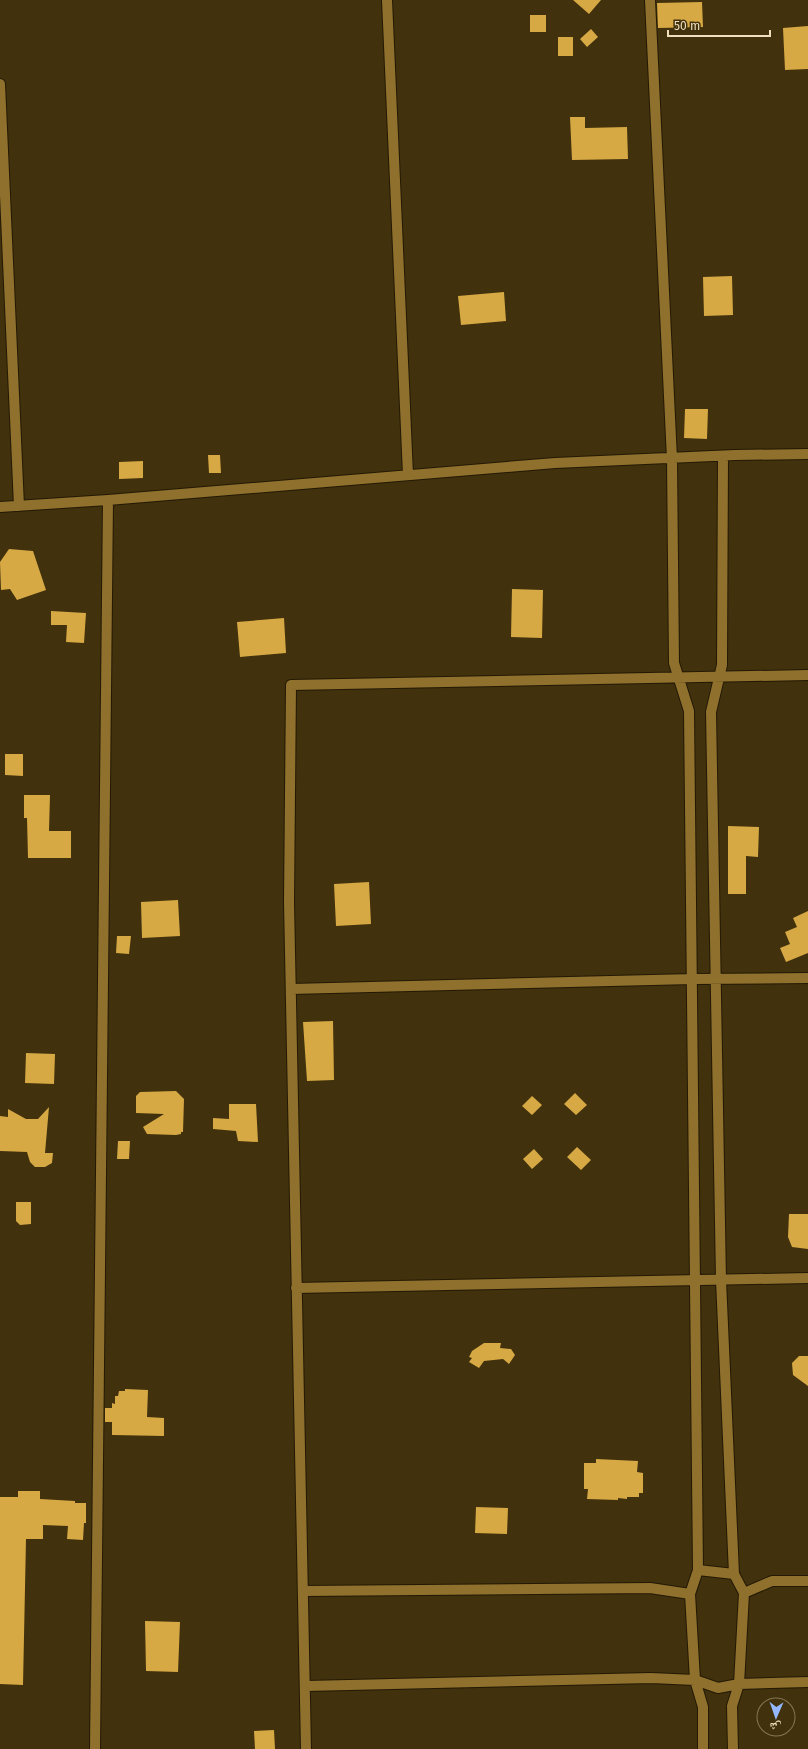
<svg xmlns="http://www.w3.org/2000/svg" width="808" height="1749" font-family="'Fira Sans','Noto Naskh Arabic',sans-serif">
  <rect width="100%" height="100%" fill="#41310d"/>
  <path fill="#d7a944" d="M573 0H601L589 14Z
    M702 2 703 27 658 28 657 3Z
    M530 15H546V32H530Z
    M808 26V69L785 70 783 28Z
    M591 29 598 37 587 47 580 39Z
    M558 37H573V56H558Z
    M570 117H585V128L627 127 628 159 572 160Z
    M732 276 733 315 704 316 703 277Z
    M504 292 506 321 461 325 458 296Z
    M685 409H708L707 439 684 438Z
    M208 455H220L221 473H209Z
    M143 461V478L119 479V462Z
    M9 549 33 551 46 590 17 600 10 589 1 590 0 562Z
    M512 589 543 590 542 638 511 637Z
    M51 611 86 613 84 643 66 642 67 625H51Z
    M284 618 286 653 240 657 237 622Z
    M5 754H23V776L5 775Z
    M24 795H50L49 831H71V858H28L27 818H24Z
    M728 826 759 827 758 857 746 856V894H728Z
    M369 882 371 924 336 926 334 884Z
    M178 900 180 936 142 938 141 902Z
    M808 911V953L786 962 780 948 790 944 785 932 797 927 793 918Z
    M117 936H131L129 954 116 953Z
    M333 1021 334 1080 307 1081 303 1022Z
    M26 1053 55 1054 54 1084 25 1083Z
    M176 1091 184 1099 183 1132H181V1134L176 1135 147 1134 143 1127 164 1114 136 1113V1096L140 1092Z
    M575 1093 587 1105 576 1115 564 1104Z
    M532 1096 542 1105 532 1115 522 1106Z
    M229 1104H256L258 1142 238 1141 236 1131 213 1129V1118L229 1119Z
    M49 1107 45 1153H53L52 1163 45 1167H35L30 1162 27 1152 0 1151V1116L8 1117V1109L26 1119H38Z
    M118 1141H130L129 1159H117Z
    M577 1147 591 1160 581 1170 567 1157Z
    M534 1149 543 1159 532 1169 523 1159Z
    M16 1202H31V1224L20 1225 16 1221Z
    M789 1214H808V1249L792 1247 788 1237Z
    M484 1343H501L500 1348 511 1349 515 1355 509 1364 503 1359 484 1361 479 1368 469 1362 472 1358 469 1357 472 1351Z
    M799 1356H808V1386L793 1375 792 1363Z
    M125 1389 148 1390 147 1417 164 1418V1436L112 1435V1422H105V1408H112V1403L115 1404V1396H118L119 1391H125Z
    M596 1459 638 1461 637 1472 643 1473V1493H639V1497H627V1499L618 1498V1500L587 1499 588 1489H584V1463H596Z
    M18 1491H40V1499L75 1501V1503H86V1523H84L83 1540 67 1539 68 1526 43 1525V1539H26L23 1685 0 1684V1497H18Z
    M476 1507 508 1508 507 1534 475 1533Z
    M145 1621 180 1622 178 1672 146 1671Z
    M274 1730 275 1749H255L254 1731Z"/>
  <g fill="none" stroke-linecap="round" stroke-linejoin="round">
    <g stroke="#231905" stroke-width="12">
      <path id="minor" d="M387 0 408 475
        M650 0 672 459 674 663 689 711 698 1570 690 1594 695 1680 718 1688 739 1684 744 1593 734 1574 698 1570
        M0 84 19 506
        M723 456 722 665 711 712 721 1280 734 1574
        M0 507 108 500 555 463 735 455 808 454
        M291 989 693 979 808 978
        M296 1288 808 1278
        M303 1591 650 1588 690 1594
        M744 1593 772 1581H808
        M306 1686 651 1678 695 1680 703 1707V1749
        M95 1749 108 500
        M306 1749 289 902 291 685 808 675
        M733 1749 732 1706 739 1684 808 1682"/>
    </g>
    <use href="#minor" stroke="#8f702d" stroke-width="10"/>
  </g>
  <g transform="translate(776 1717) rotate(182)"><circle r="19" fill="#41310d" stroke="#877754"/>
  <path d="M0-3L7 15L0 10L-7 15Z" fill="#94b7fd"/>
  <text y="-6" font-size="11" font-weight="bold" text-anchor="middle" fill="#efdfbe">ش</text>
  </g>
  <path d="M668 30v6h102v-6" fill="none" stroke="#efdfbe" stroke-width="2"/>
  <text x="674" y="30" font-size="12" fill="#efdfbe" stroke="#41310d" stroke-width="3" paint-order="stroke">50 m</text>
</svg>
